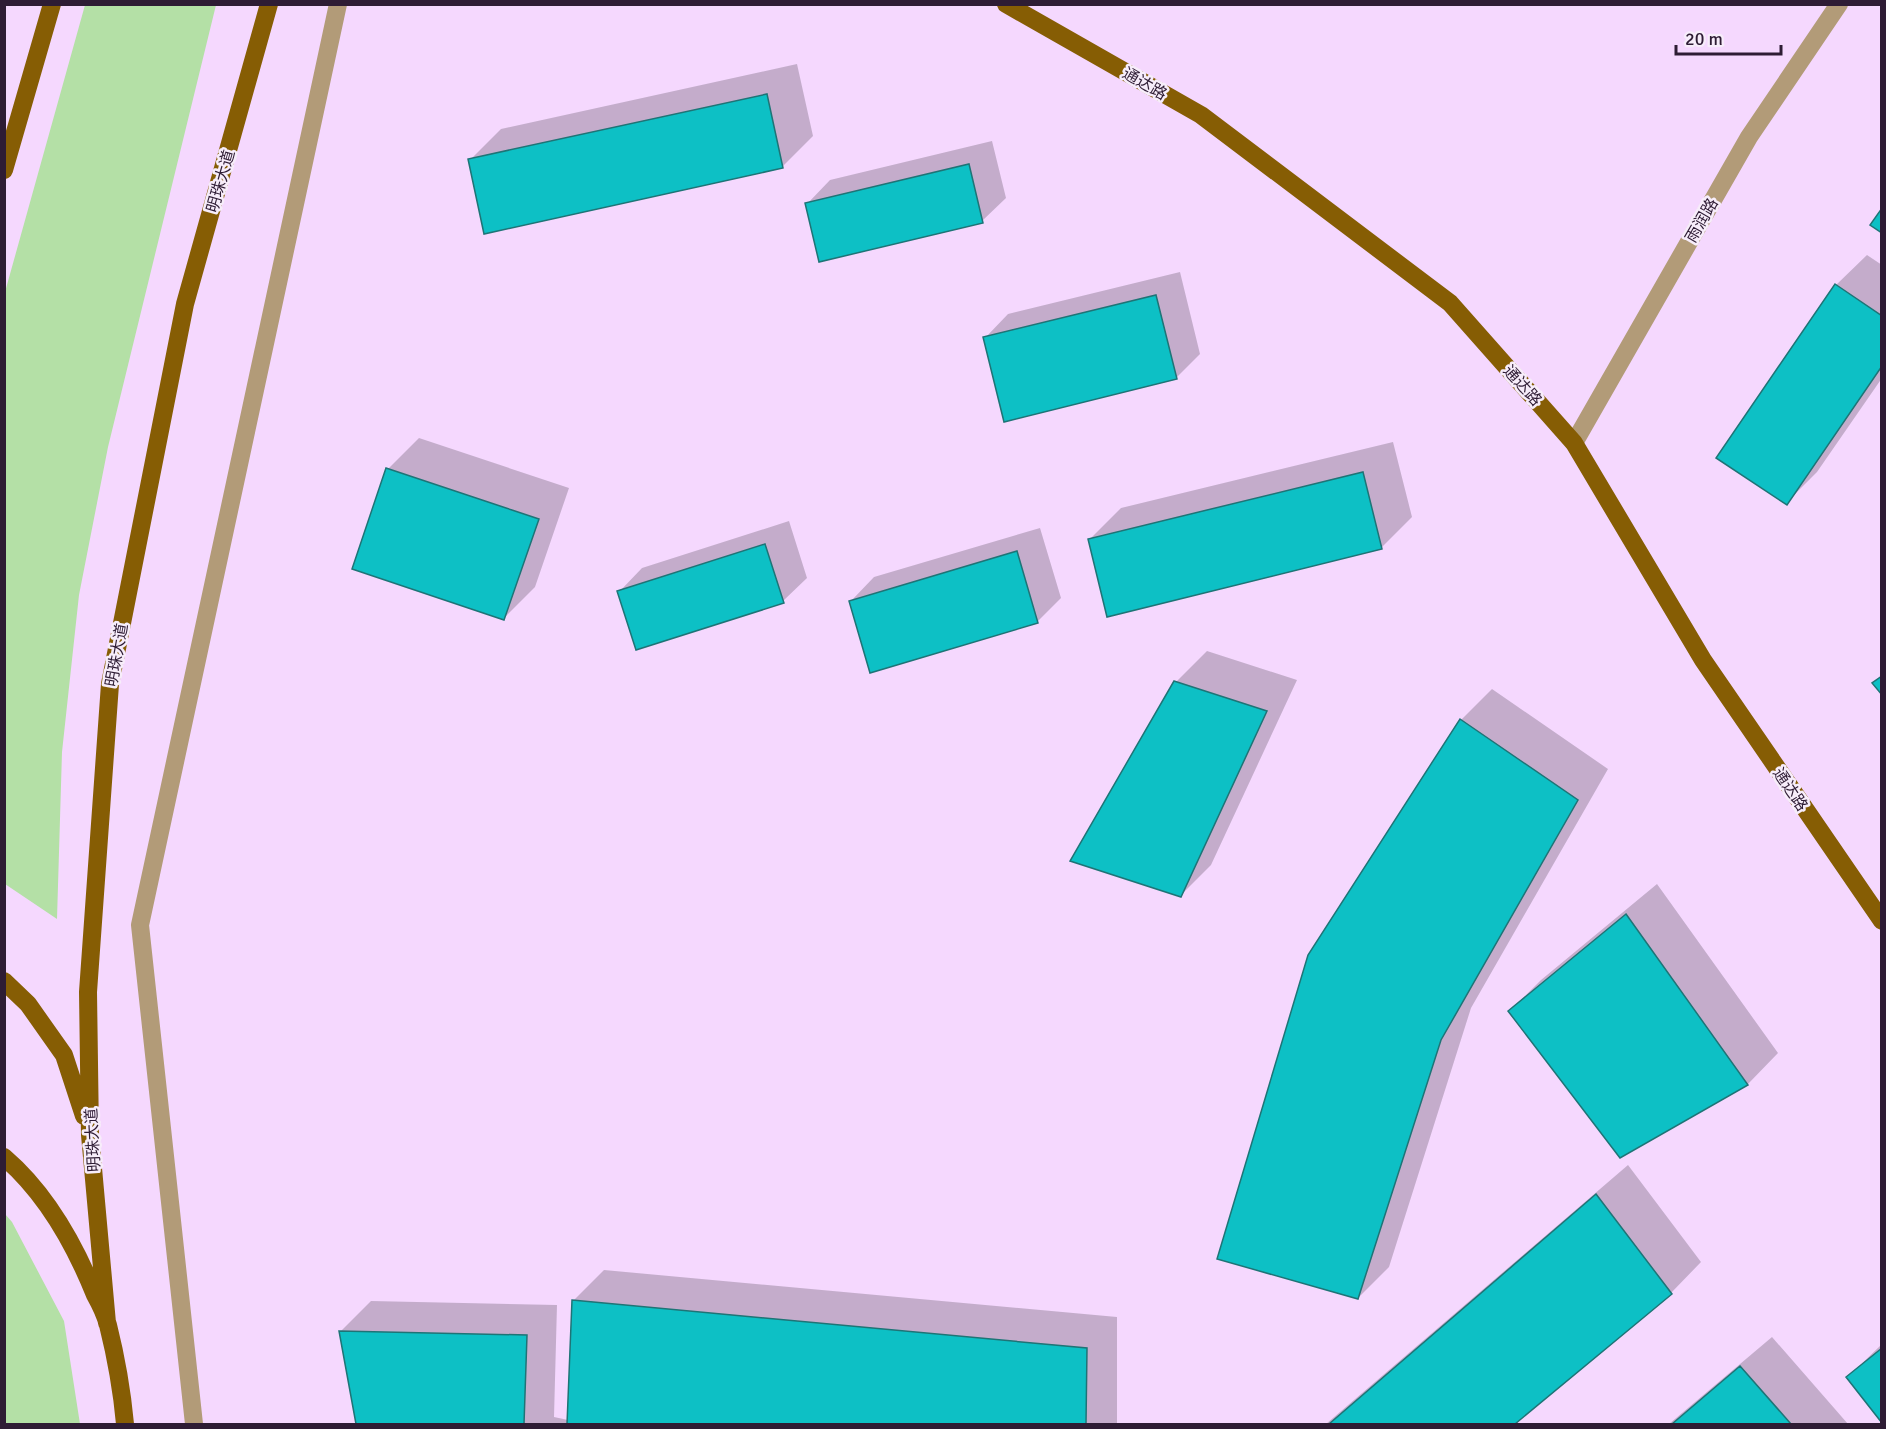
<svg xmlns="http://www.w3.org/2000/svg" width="1886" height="1429" font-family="Signika,'Noto Sans SC',sans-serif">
  <rect width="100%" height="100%" fill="#f5d8fe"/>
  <path fill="#b4e0a6" d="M85 5H216L108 447 79 595 62 752 57 919 5 884V292Z
    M5 1214 12 1222 64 1321 80 1424H5Z"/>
  <path fill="#0003" d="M797 64 813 136 782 167 470 160 501 129Z
    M992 141 1006 198 982 221 807 204 830 180Z
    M1867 255 1882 265V378L1817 472 1786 503 1836 285Z
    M1180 272 1200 354 1176 378 985 338 1008 314Z
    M419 438 569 488 535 587 504 618 388 469Z
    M1393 442 1412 517 1381 548 1090 539 1121 508Z
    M789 521 807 578 783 601 619 592 642 568Z
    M1040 528 1061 598 1037 622 851 601 874 577Z
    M1207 651 1297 680 1211 865 1180 896 1176 682Z
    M1492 689 1608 769 1471 1008 1389 1267 1358 1298 1461 720Z
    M1657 884 1778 1053 1748 1084 1621 1156 1510 1011 1541 980Z
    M1628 1165 1701 1262 1671 1293 1512 1424H1326Z
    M604 1270 1117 1317V1424H357L340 1332 371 1301 557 1305 554 1417 568 1420 573 1301Z
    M1772 1337 1848 1424H1669Z
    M1882 1344V1421L1848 1377Z"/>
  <path fill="#0dc0c5" stroke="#1e7476" stroke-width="1.5" d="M767 94 783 168 484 234 468 159Z
    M969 164 983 223 819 262 805 203Z
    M1882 208V233L1870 225Z
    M1835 284 1882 316V366L1787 505 1716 458Z
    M1156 295 1177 379 1004 422 983 337Z
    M386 468 539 519 504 620 352 569Z
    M1363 472 1382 549 1107 617 1088 539Z
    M765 544 784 603 636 650 617 591Z
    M1017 551 1038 623 870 673 849 601Z
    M1882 676V695L1872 683Z
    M1174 681 1267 711 1181 897 1070 861Z
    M1460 719 1578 800 1441 1040 1358 1299 1217 1259 1308 955Z
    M1626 914 1748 1085 1620 1158 1508 1011Z
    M1596 1194 1672 1294 1515 1424H1329Z
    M572 1300 1087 1348 1086 1424H567Z
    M339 1331 527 1335 524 1424H356Z
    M1882 1348V1423L1846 1377Z
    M1740 1366 1791 1424H1672Z"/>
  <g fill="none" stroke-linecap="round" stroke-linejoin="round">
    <path stroke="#b29b78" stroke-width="18" d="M1574 443 1749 137 1839 4
      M194 1424 140 925 338 4"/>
    <path stroke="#865d04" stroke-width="18" d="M1006 4 1201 115 1450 303 1574 443 1703 660 1882 921
      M4 170 52 4
      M4 981 28 1004 64 1055 84 1116
      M4 1157C46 1193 75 1245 95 1295 100 1304 105 1314 108 1325 116 1357 122 1391 125 1424
      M107 1323 90 1135 88 992 110 684 185 304 269 4"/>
  </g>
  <g text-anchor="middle" stroke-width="5" stroke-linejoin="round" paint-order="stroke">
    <g font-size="16" fill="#2e1c34" stroke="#f7edfa">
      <text transform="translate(1145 83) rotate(30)" y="6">通达路</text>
      <text transform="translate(220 181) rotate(-74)" y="6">明珠大道</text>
      <text transform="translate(1701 220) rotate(-60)" y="6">雨润路</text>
      <text transform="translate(1523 385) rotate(48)" y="6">通达路</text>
      <text transform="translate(116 655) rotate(-80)" y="6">明珠大道</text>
      <text transform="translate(1791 789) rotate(56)" y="6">通达路</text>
      <text transform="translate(92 1140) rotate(-93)" y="6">明珠大道</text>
    </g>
  </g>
  <rect width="1886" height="1429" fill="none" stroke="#2e1c34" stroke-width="12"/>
  <path d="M1676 45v9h105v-9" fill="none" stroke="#2e1c34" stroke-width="3"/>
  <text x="1685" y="45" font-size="18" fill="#2e1c34" stroke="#f7edfa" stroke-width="4.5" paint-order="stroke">20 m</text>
</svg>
